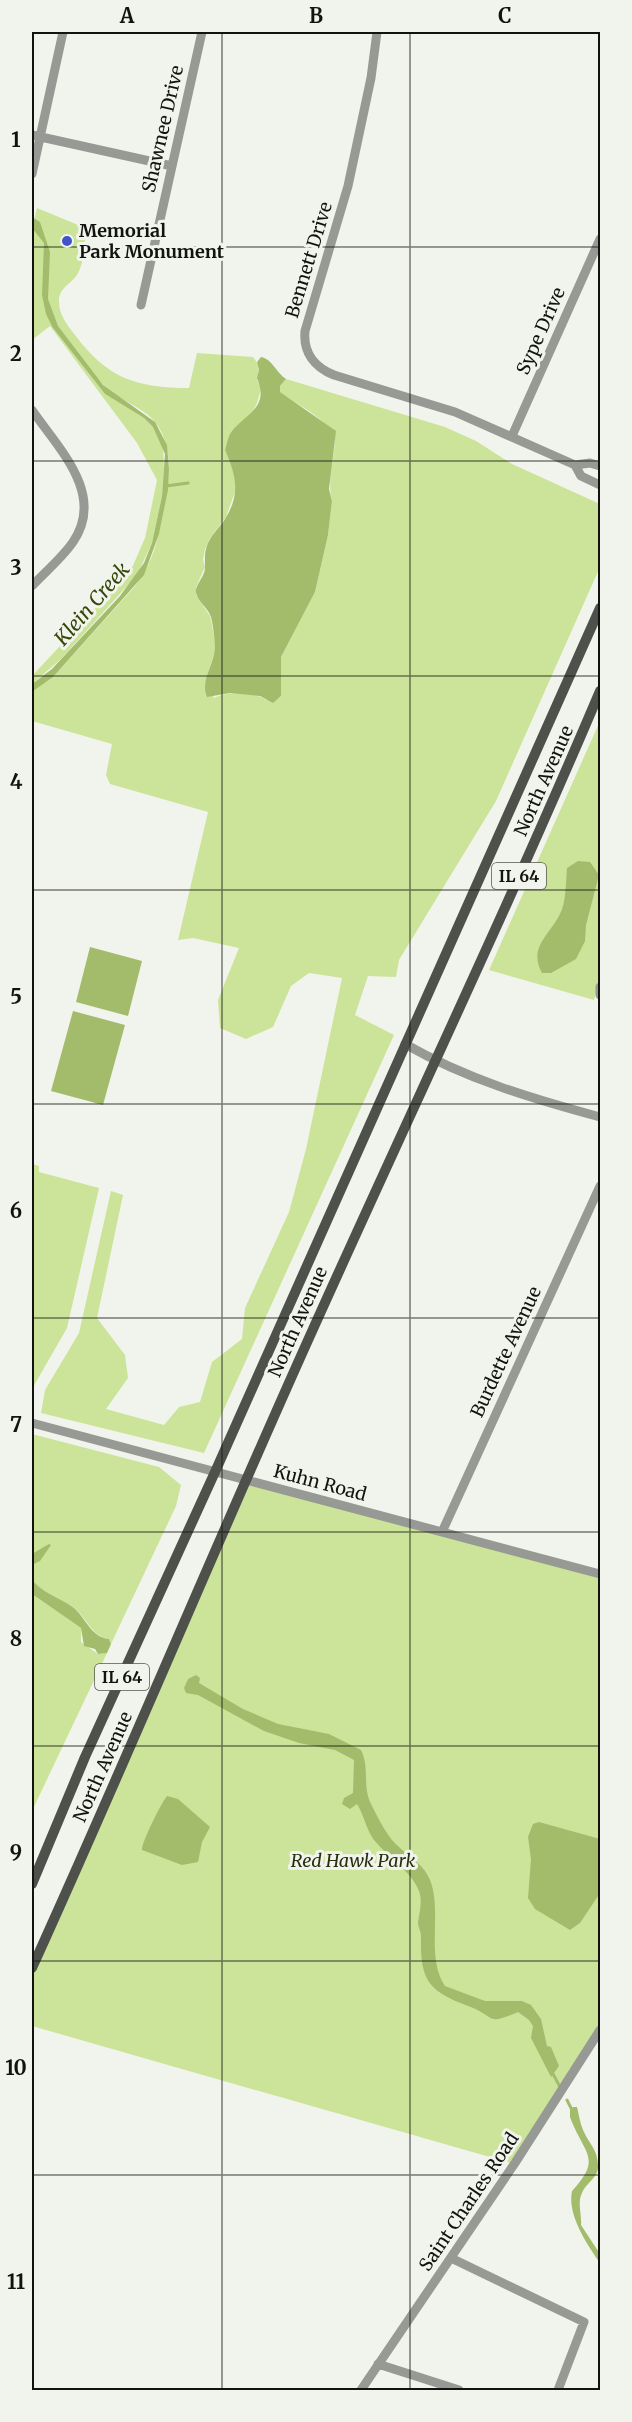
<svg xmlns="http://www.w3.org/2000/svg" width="632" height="2422" font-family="Merriweather,serif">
  <rect width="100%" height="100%" fill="#f1f4ec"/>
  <path fill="#cbe499" d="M37 208 83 227 86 233C84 244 84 263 78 273 73 283 61 286 59 298 58 314 66 323 75 335 107 378 136 388 189 388L197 353 253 357C259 364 260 370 257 379L261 389 257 403 251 415 232 431 225 450 236 475 235 492 226 517 210 538 205 549 203 560 205 567 196 587V595L210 616 215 640V652L207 675 214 698C228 691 253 691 266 700L281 697V657L315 592 328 535 332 501C327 480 334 461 335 440 336 424 292 401 279 392L280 386 286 379 445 427 476 441 512 464 600 504V567L496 801 399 960 396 977 368 976 355 1015 394 1035 204 1453 41 1413 45 1390 79 1333 111 1191 123 1195 97 1318 125 1355 128 1378 106 1409 164 1425 179 1407 200 1402 212 1362 242 1339 245 1308 289 1212 306 1149 342 978 309 973 291 986 273 1027 246 1039 220 1028 218 1000 239 948 193 938 178 940 208 812 110 784 106 775 112 744 32 721V692L53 677 136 585C153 563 159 536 164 509 170 478 175 438 148 415 137 406 124 401 113 393 95 380 66 342 56 322L53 328 105 394 144 418 153 427 163 445 164 468 162 496 152 543 137 575 61 659 32 684V676L131 570 145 538 157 480 137 443 50 326 32 340V228Z
    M600 721V976L594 1000 489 970Z
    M32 1164 39 1166V1172L99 1188 67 1328 32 1389Z
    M32 1434 159 1467 181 1485 176 1506 111 1644 109 1639C91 1636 88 1619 75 1609 61 1597 45 1596 32 1580Z
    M250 1484 600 1575V2031L514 2164 32 2026V1974Z
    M32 1594 81 1628V1642L98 1654 107 1653 32 1811Z"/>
  <path fill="#a2bc6b" d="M32 217 40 222 50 252 48 299 58 326 103 385 155 422 167 445 169 469 168 490 159 534 144 575 53 677 32 692V684L52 669 120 596 144 563 152 543 162 496 165 454 153 427 144 418 105 394 53 328 46 314 42 295 44 243 32 228Z
    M261 357C272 359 276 372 286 379L280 386V392L336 431 329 489 332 501 328 535 315 592 281 657V696L273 703 260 696 230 693 207 697C200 680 214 665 215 648 215 639 213 625 211 617 208 607 194 599 196 589 198 582 205 575 205 568 205 557 204 551 209 541 213 533 220 527 225 519 241 494 236 475 225 450 227 444 228 436 232 431 245 414 270 408 257 378L259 370 257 362Z
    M578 861 590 862 599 875 586 925 585 941 576 959 551 973H542C526 944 556 932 563 906 566 895 566 881 567 868Z
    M90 947 142 961 128 1016 76 1002Z
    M73 1011 125 1025 103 1105 51 1091Z
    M49 1544 51 1545 40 1561 32 1565V1554Z
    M32 1580C46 1596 61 1597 75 1609 87 1620 91 1637 109 1639L111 1644 107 1653 98 1654 95 1649 84 1646 81 1628 32 1594Z
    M196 1675 200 1678 199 1683 243 1709 278 1724 329 1734 361 1750C370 1768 362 1786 371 1804 377 1816 384 1830 392 1840 404 1854 423 1862 430 1880 442 1910 427 1951 442 1981L445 1986 485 2001H522L531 2005 541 2019 547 2046 551 2047 559 2066 551 2077 531 2038 533 2026 529 2020 518 2012C484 2026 498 2017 468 2006 427 1991 420 1979 421 1936 421 1931 418 1927 418 1923 419 1913 423 1902 419 1891 413 1873 386 1855 374 1840 366 1829 364 1815 357 1804L350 1809 342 1804 344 1798 353 1793 354 1760 335 1750 299 1743 264 1731 198 1695 186 1693 184 1688 188 1679Z
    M167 1796 178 1799 210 1827 202 1842 198 1862 182 1865 142 1850C141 1844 161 1803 167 1796Z
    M539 1822 600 1839V1893L580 1923 570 1930 535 1909 528 1898 531 1859 528 1837 533 1824Z
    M573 2107H577C579 2115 580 2123 583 2130 588 2142 598 2150 598 2165 599 2178 586 2182 582 2193 577 2202 582 2215 581 2225L600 2254V2263C587 2244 567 2215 572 2191 603 2157 584 2155 570 2117V2110Z"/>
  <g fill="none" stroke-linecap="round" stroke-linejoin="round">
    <path stroke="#a2bc6b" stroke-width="3" d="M166 486 188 483
      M552 2072 560 2087
      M567 2100 573 2112"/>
    <path stroke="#979995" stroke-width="9" d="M377 32 371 78 348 186 305 331C303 352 314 367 334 375L455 412 575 465 590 463 600 466
      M32 135 172 166
      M32 174 63 32
      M141 305 202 32
      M32 410C58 448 106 494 73 542 62 558 45 572 32 586
      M512 436 600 239
      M575 465 581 476 600 485
      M600 987V995
      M405 1044C466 1079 533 1099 600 1117
      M32 1423 600 1574
      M442 1532 600 1186
      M451 2258 584 2322 558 2390
      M378 2364 459 2390
      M361 2390 515 2163 600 2030"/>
    <path stroke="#4e504b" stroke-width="10" d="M32 1884 85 1757 215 1472 600 608
      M32 1968C127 1759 215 1547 309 1338 406 1122 508 908 600 691"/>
  </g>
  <path fill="none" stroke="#121310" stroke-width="1.5" stroke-opacity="0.55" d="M222 32V2390M410 32V2390M32 247H600M32 461H600M32 676H600M32 890H600M32 1104H600M32 1318H600M32 1532H600M32 1746H600M32 1961H600M32 2175H600"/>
  <circle fill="#4155c9" stroke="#f1f4ec" stroke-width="2" cx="67" cy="241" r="6"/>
  <g text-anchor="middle" stroke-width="6" stroke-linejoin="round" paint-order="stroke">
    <g fill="#f1f4ec" stroke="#555652" stroke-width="1.5">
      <rect x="492" y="863" width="54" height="26" rx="4.5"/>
      <rect x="95" y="1664" width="54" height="26" rx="4.5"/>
    </g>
    <g font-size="16" font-weight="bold" fill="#121310">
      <text x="519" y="882">IL 64</text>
      <text x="122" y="1683">IL 64</text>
    </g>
    <g font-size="18" fill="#121310" stroke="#f1f4ec">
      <text transform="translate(163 129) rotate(-77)" y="6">Shawnee Drive</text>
      <text transform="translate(309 260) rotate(-73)" y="6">Bennett Drive</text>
      <text transform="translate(541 331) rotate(-66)" y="6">Sype Drive</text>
      <text transform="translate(544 781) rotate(-66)" y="6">North Avenue</text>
      <text transform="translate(298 1322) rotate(-66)" y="6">North Avenue</text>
      <text transform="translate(506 1352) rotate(-65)" y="6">Burdette Avenue</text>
      <text transform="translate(320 1483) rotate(15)" y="6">Kuhn Road</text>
      <text transform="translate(103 1767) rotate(-66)" y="6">North Avenue</text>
      <text transform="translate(469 2202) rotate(-56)" y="6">Saint Charles Road</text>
    </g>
    <g font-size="18" font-weight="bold" fill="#121310" stroke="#f1f4ec" text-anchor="start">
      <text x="79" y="237">Memorial<tspan x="79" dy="21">Park Monument</tspan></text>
    </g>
    <g font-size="18" font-style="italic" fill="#26300d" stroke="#f1f4ec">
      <text x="353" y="1867">Red Hawk Park</text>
    </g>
    <g font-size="20" font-style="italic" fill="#374709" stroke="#f1f4ec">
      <text transform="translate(92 604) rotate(-49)" y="7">Klein Creek</text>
    </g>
  </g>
  <rect width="632" height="2422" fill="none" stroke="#f1f4ec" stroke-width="66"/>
  <rect x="33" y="33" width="566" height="2356" fill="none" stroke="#121310" stroke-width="2"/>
  <g font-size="20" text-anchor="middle" font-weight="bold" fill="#121310">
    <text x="127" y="23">A</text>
    <text x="316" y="23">B</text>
    <text x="505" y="23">C</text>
    <text x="16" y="147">1</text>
    <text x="16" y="361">2</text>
    <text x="16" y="575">3</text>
    <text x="16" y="789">4</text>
    <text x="16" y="1004">5</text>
    <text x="16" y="1218">6</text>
    <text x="16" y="1432">7</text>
    <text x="16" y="1646">8</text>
    <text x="16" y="1860">9</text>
    <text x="16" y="2075">10</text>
    <text x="16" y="2289">11</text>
  </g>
</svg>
